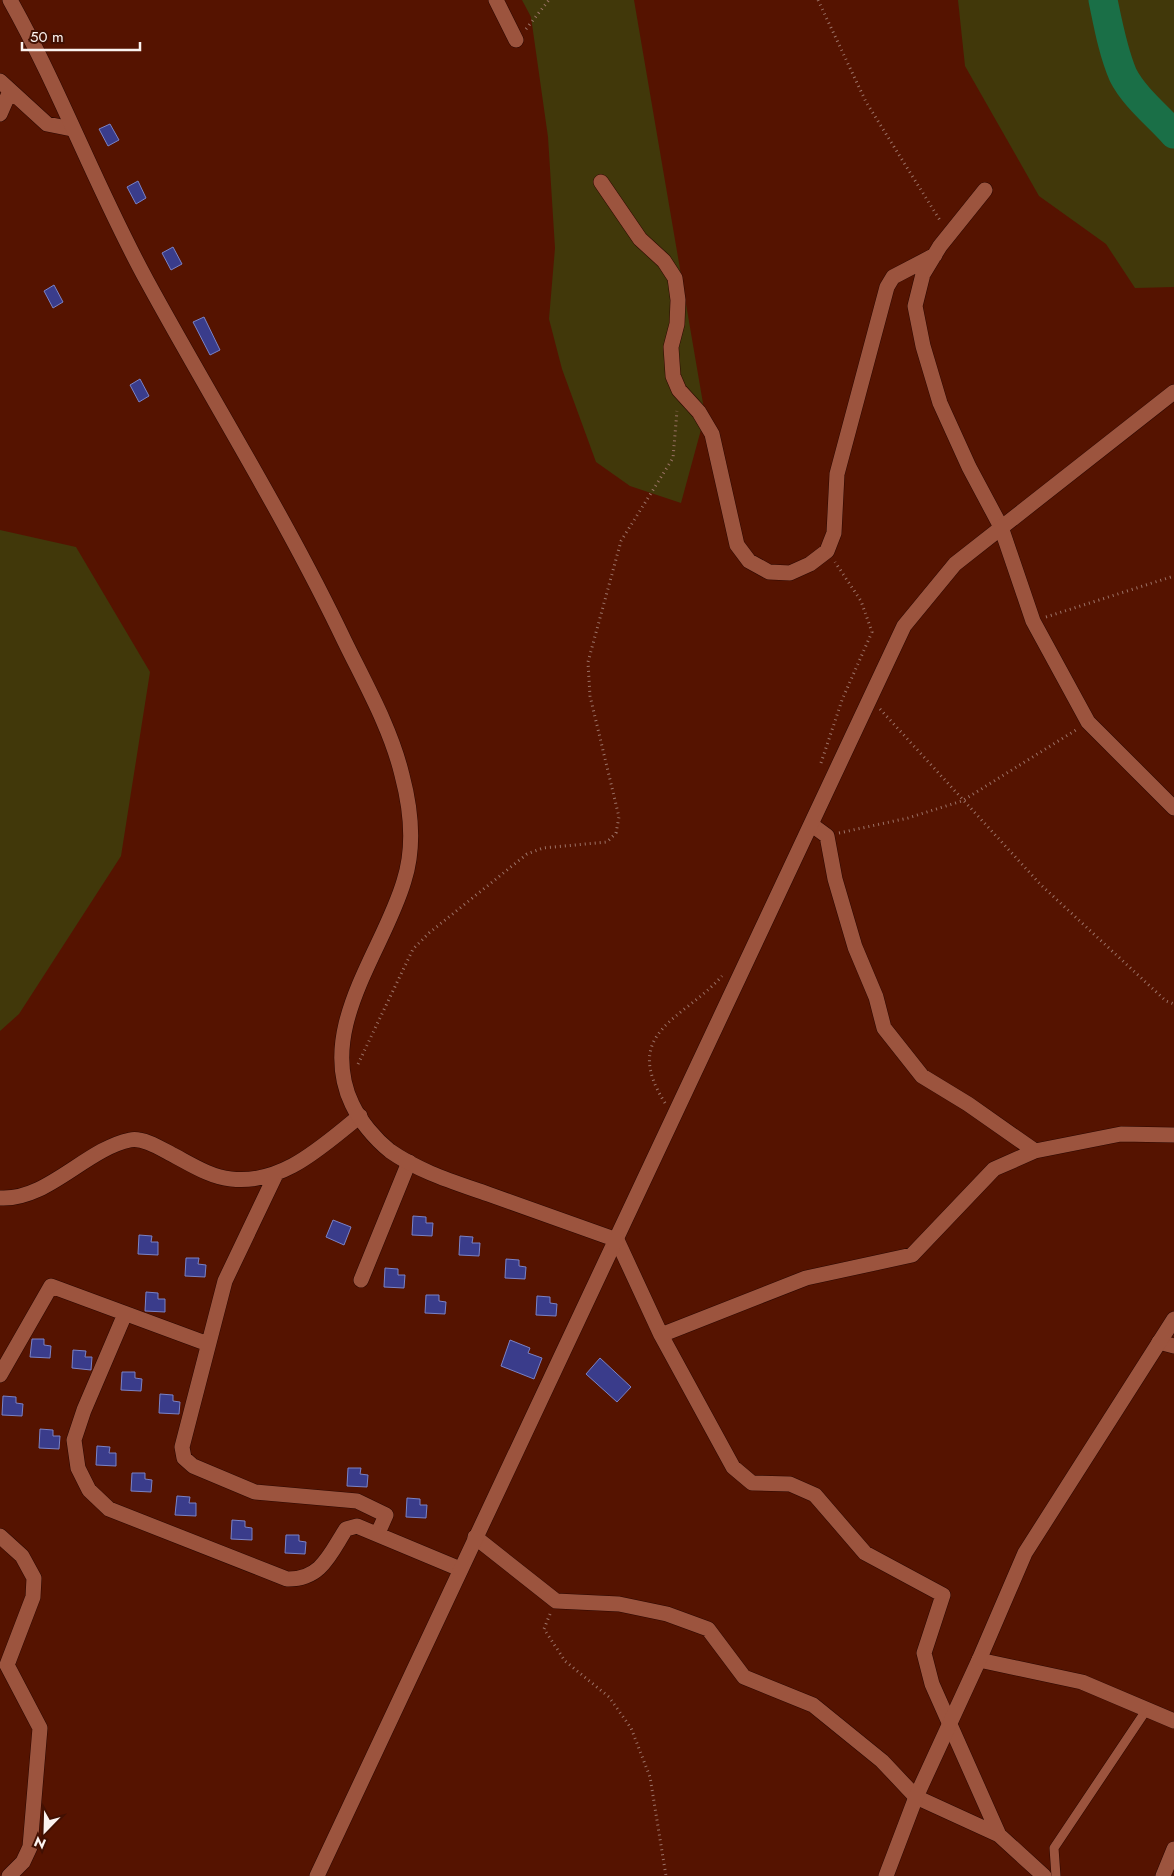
<svg xmlns="http://www.w3.org/2000/svg" width="1174" height="1876" font-family="Jost,sans-serif">
  <rect width="100%" height="100%" fill="#551300"/>
  <path fill="#41380a" d="M522 0H634L705 415 681 503 630 486 596 462 562 369 549 319 555 248 548 137 531 17Z
    M958 0H1174V287L1135 288 1106 244 1039 196 965 66Z
    M0 530 76 547 150 672 121 856 19 1014 0 1031Z"/>
  <g fill="none" stroke-linecap="round" stroke-linejoin="round">
    <path stroke="#1a6f47" stroke-width="29" d="M1103 0C1108 24 1113 52 1123 75 1134 97 1158 116 1174 134"/>
  </g>
  <path fill="#3a3c8b" stroke="#7a82c5" d="M110 124 119 140 108 146 99 129Z
    M138 181 146 198 136 204 127 187Z
    M173 247 182 264 171 270 162 253Z
    M54 285 63 302 53 308 44 291Z
    M204 317 220 350 210 355 193 322Z
    M140 379 149 396 139 402 130 385Z
    M413 1216 426 1217V1223H433L432 1236 412 1235Z
    M333 1220 351 1227 344 1245 326 1237Z
    M139 1235 152 1236 151 1242H158V1255L138 1254Z
    M460 1236 473 1237 472 1243H480L479 1256 459 1255Z
    M186 1258H199L198 1264 206 1265 205 1277 185 1276Z
    M506 1259 519 1260V1266L526 1267 525 1279 505 1278Z
    M385 1268 398 1269V1275H405L404 1288 384 1287Z
    M146 1292 158 1293V1299H165V1312L145 1311Z
    M426 1295H439V1301L446 1302 445 1314 425 1313Z
    M537 1296 550 1297V1303L557 1304 556 1316 536 1315Z
    M32 1339H44V1345L51 1346 50 1358 30 1357Z
    M510 1340 530 1348 528 1353 542 1358 534 1379 501 1366Z
    M73 1350 86 1351 85 1357H92L91 1370 72 1368Z
    M600 1358 631 1387 617 1402 586 1374Z
    M122 1372H135V1378L142 1379 141 1391 121 1390Z
    M160 1394 173 1395V1401L180 1402 179 1414 159 1413Z
    M3 1396 16 1397V1403L23 1404 22 1416 2 1415Z
    M40 1429 53 1430V1436H60L59 1449 39 1448Z
    M97 1446 110 1447 109 1453H116V1466L96 1465Z
    M348 1468H361L360 1474 368 1475 367 1487 347 1486Z
    M132 1473H145V1479L152 1480 151 1492 131 1491Z
    M177 1496 190 1497 189 1503H196V1516L175 1515Z
    M407 1498 420 1499V1505H427L426 1518 406 1517Z
    M232 1520 245 1521V1527L252 1528V1540L231 1539Z
    M286 1535H299V1541L306 1542 305 1554 285 1553Z"/>
  <g fill="none" stroke-linecap="round" stroke-linejoin="round">
    <g stroke="#2b0801" stroke-width="10">
      <path id="service" d="M1056 1876 1054 1848 1147 1709"/>
    </g>
    <g stroke="#2b0801" stroke-width="16">
      <path id="minor" d="M496 0 516 40
        M0 81 47 124 72 129
        M0 114 10 91
        M601 182 640 239 664 261 675 278 678 300 677 324 671 347 673 376 679 390 699 412 712 434 737 545 749 561 769 572 790 573 810 564 827 551 834 533 837 474 887 287 893 277 935 255
        M985 190 940 246 923 274 915 306 923 346 940 403 969 467 1001 527
        M812 825 827 836 835 879 855 947 876 997 884 1028 922 1076 968 1104 1035 1151
        M276 1174 225 1281 182 1447 184 1458 193 1466 255 1492 357 1501 386 1515 378 1533
        M0 1198C47 1201 86 1149 130 1140 144 1137 163 1150 175 1156 192 1165 211 1177 231 1179 283 1185 322 1146 360 1116
        M617 1240 661 1335 733 1467 752 1483 790 1484 815 1495 865 1553 943 1595 924 1653 932 1684 999 1835 1044 1876
        M361 1280 409 1162
        M125 1314 84 1410 74 1440 78 1468 89 1490 109 1509 287 1579C321 1580 330 1554 346 1529L357 1526 460 1569
        M661 1335 806 1278 912 1255 994 1169 1035 1151 1121 1134 1174 1135
        M1159 1342 1174 1346
        M0 1375 51 1286 208 1344
        M0 1536 22 1556 34 1578 33 1597 7 1665 40 1728 30 1847 23 1862 9 1876
        M475 1537 556 1601 619 1604 667 1614 708 1629 744 1677 813 1705 882 1761 916 1797 999 1835
        M979 1660 1082 1682 1174 1721
        M1163 1876 1174 1849"/>
    </g>
    <g stroke="#2b0801" stroke-width="16">
      <path id="tertiary" d="M10 0C61 91 97 190 147 281 213 402 286 518 345 642 366 685 391 729 402 775 411 809 415 847 404 881 384 950 316 1029 352 1104 360 1121 375 1139 390 1151 420 1172 454 1182 488 1194 531 1209 574 1225 617 1240
        M1001 527 1033 621 1088 722 1174 808
        M317 1876 904 626 955 564 1174 392
        M886 1876 916 1797 979 1660 1025 1553 1174 1319"/>
    </g>
    <path stroke="#9c7367" stroke-width="3" stroke-dasharray="1 4" stroke-linecap="butt" d="M818 0 866 102 941 222
      M526 29 549 0
      M1046 617 1174 576
      M880 709 1041 885 1166 1001 1174 1004
      M821 763 842 700 872 632 861 601 835 562
      M839 833 908 818 962 801 1076 730
      M358 1064 413 949 429 933 527 854 543 848 607 842 616 833 619 817 590 696 588 662 621 541 673 458 677 411
      M665 1103C620 1032 683 1020 722 976
      M550 1614 544 1629 565 1661 609 1697 631 1728 650 1777 666 1876"/>
    <use href="#service" stroke="#9c543e" stroke-width="9"/>
    <use href="#minor" stroke="#9c543e" stroke-width="15"/>
    <use href="#tertiary" stroke="#9c543e" stroke-width="15"/>
  </g>
  <g transform="translate(45 1831) rotate(203)" stroke="#421002" stroke-width="4" paint-order="stroke">
  <path d="M0-4L9 19L0 12L-9 19Z" fill="#fbf3f0"/>
  <text y="-8" font-size="14" font-weight="bold" text-anchor="middle" fill="#fbf3f0">N</text>
  </g>
  <path d="M22 42v8h118v-8" fill="none" stroke="#fbf3f0" stroke-width="2.5"/>
  <text x="30" y="42" font-size="15" fill="#fbf3f0" stroke="#421002" stroke-width="4" paint-order="stroke">50 m</text>
</svg>
